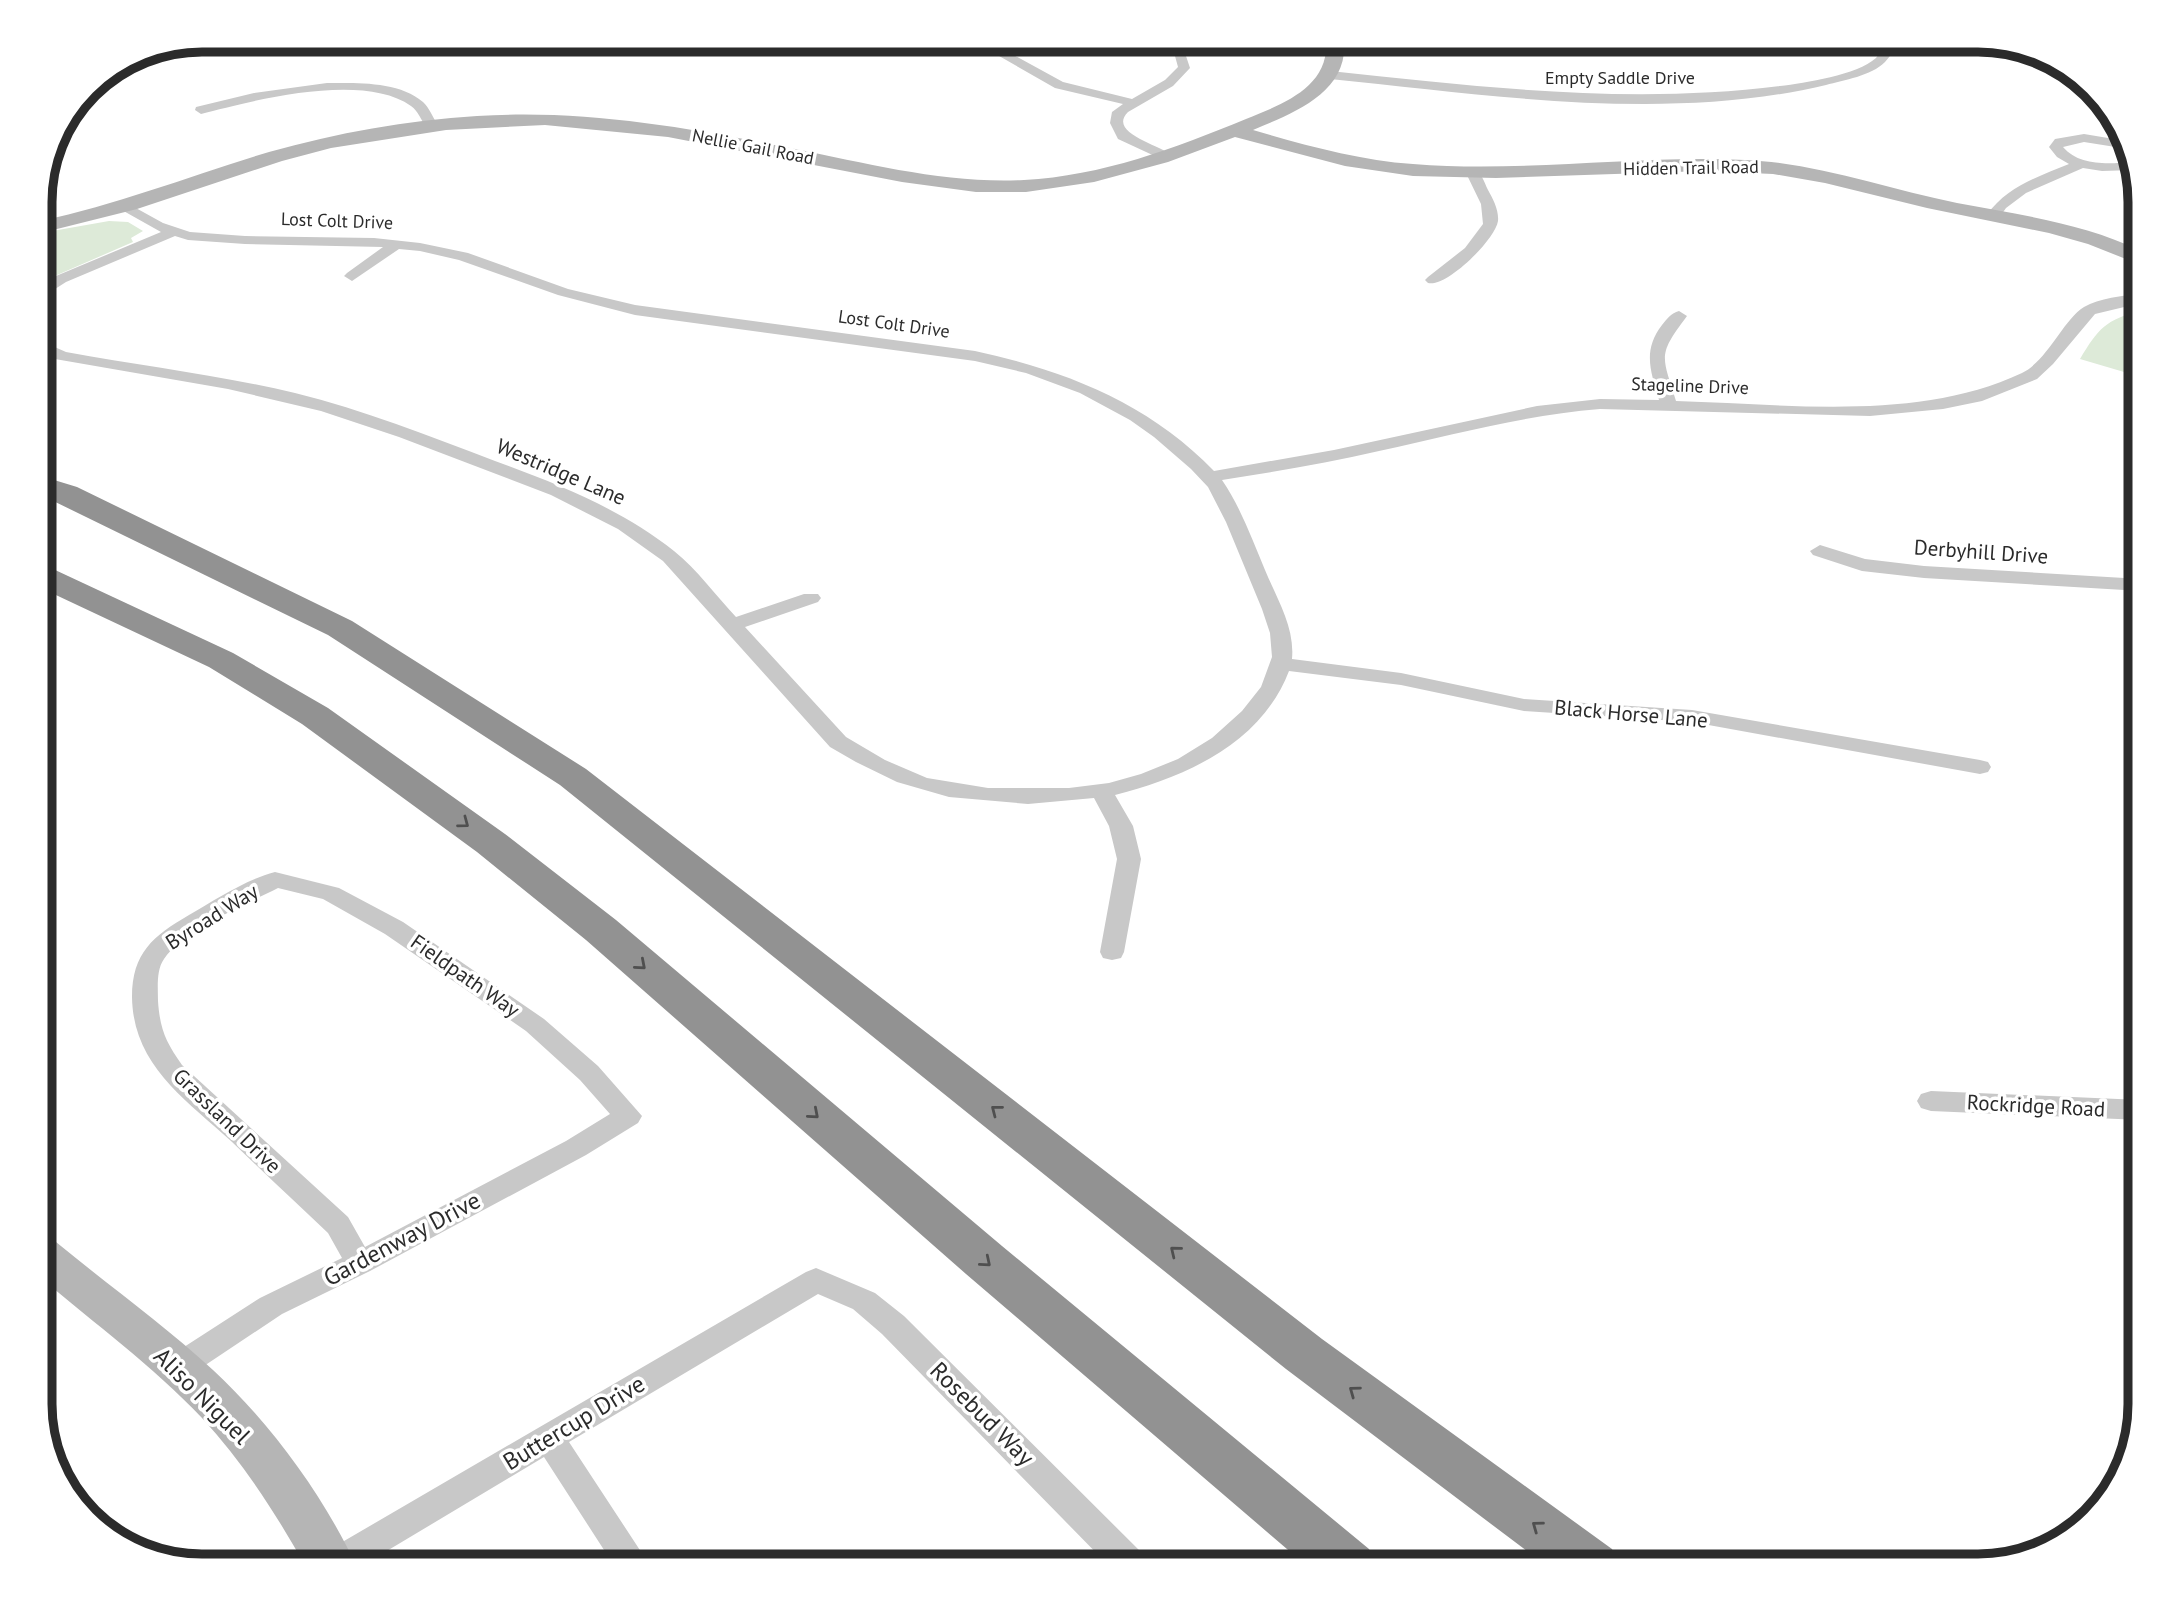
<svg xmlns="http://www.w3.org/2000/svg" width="2181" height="1607" font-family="'PT Sans',sans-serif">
  <rect width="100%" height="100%" fill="#fff"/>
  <path fill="#ddead8" d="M109 221 128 222 143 231 131 238 133 242 41 282V233Z
    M2141 311V377L2080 359C2098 329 2106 319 2141 311Z"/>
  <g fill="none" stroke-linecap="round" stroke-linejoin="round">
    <path fill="#c8c8c8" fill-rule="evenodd" d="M971 40H986L1063 82 1132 99 1165 80 1178 67 1175 56 1157 40H1171L1185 53 1190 68 1173 86 1128 112C1107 133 1160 145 1171 155L1164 159 1159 158 1118 139 1110 123 1112 112 1123 104 1055 88Z
      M1888 40H1900C1895 47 1891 56 1885 62 1871 76 1844 80 1826 85 1666 123 1491 95 1330 79L1324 75 1330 71C1480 87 1629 105 1780 86 1805 83 1857 75 1876 58 1880 53 1884 46 1888 40Z
      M327 83C357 83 399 81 423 102 429 107 433 118 438 125L431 129 426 128C422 121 418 111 411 106 363 72 254 100 201 114L195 110 196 107 254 93Z
      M2084 134 2126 141 2128 149 2084 142 2063 147C2079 166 2108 164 2131 162L2133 170 2102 171 2083 168 2026 193 2006 208 1999 218H1989L1987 215C2007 186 2038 177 2069 164L2057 157 2049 147 2055 139Z
      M1473 169C1482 172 1484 182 1488 190 1493 199 1499 210 1498 221 1495 240 1446 288 1428 283L1425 280 1428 277 1465 248 1483 224 1481 204 1466 173Z
      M125 202 163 223 190 232 245 236 374 238 420 243 468 253 568 289 635 305 975 351C1064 370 1149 403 1214 471L1334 450 1537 406 1600 399 1659 400C1651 372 1642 351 1662 325 1667 319 1671 313 1679 311L1687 316C1657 356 1662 355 1676 401 1788 404 1918 422 2022 373 2048 360 2063 320 2084 307 2099 298 2123 296 2141 293V303L2095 314 2053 364 2037 379 1982 401 1943 409 1870 416 1600 409C1525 415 1453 435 1379 451 1327 463 1274 472 1222 480 1241 508 1252 539 1265 570 1277 599 1295 627 1292 659L1401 673 1524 699 1692 710 1980 760 1988 762 1991 767 1988 772 1980 774 1692 722 1524 711 1401 685 1289 671C1261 744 1185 777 1115 795L1133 826 1141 859 1124 952 1121 958 1112 960 1103 958 1100 952 1117 859 1109 826 1094 798 1028 804 949 797 897 782 856 762 830 747 663 561 618 529 551 495 399 437 321 411 228 389 55 359 41 352V341L66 352C142 366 219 375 295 393 364 410 429 436 495 461 558 484 621 509 674 551 697 569 716 596 736 617L804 594H818L821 598 818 602 745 627 846 737 885 760 927 778 988 788H1069L1109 783 1141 774 1178 759 1212 738 1242 711 1261 687 1272 657 1270 633 1262 609 1226 522 1208 487 1191 469 1154 437 1130 420 1080 393 1026 373 975 361 635 315 558 295 459 260 420 251 399 249 352 281 344 276 347 273 383 247 245 244 188 240 175 236 66 282 41 298V286L56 276 161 232 120 209 118 206Z
      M1820 545 1865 559 1924 566 2141 579V591L1924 578 1862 571 1813 555 1810 551Z
      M275 872 339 888 403 922 544 1019 598 1066 642 1116 638 1123 586 1155 370 1271 282 1314 189 1376 178 1380 167 1376 163 1367 167 1358 260 1298 342 1258 328 1233C295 1202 263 1172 231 1141 185 1099 133 1065 132 997 132 953 153 936 189 915 215 900 245 880 275 872ZM278 888 323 899 385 934 526 1031 580 1080 610 1114 566 1141 365 1247 348 1217 182 1065C166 1042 160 1030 158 1001 158 989 156 970 164 959 183 931 247 904 278 888Z
      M1931 1091 2141 1100V1120L1931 1111 1921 1108 1917 1101 1921 1094Z
      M816 1268 875 1293 904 1316 1145 1556 1150 1567H1110L882 1334 853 1309 818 1294 569 1442 651 1567H615L544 1457 360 1567H315L320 1555 806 1272Z"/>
    <path fill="#b5b5b5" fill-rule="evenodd" d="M1326 40H1344C1349 93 1293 113 1253 130 1305 145 1358 160 1413 164 1523 173 1634 155 1745 160 1818 163 1886 189 1957 203 2020 215 2083 223 2141 251V265L2088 244 2049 233 1927 208 1825 183 1773 174 1705 171 1496 178 1413 176 1345 166 1235 137 1168 162 1094 182 1026 192H976L902 182 668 137 545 125 446 130 331 148 282 161 137 209 41 233V221C119 204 193 175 269 152 337 133 407 120 477 116 585 109 690 128 795 149 870 164 947 184 1024 180 1102 176 1175 148 1246 119 1283 104 1330 87 1326 40Z
      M41 1237 56 1242C108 1285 163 1324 213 1370 271 1424 323 1495 357 1567H306C276 1514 243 1462 202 1418 153 1366 95 1324 41 1278Z"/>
    <path fill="#929292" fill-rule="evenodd" d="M41 476 77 487 352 621 586 769 1322 1339 1612 1549 1620 1567H1548L1286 1369 560 785 328 635 41 495Z
      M41 566 53 569 233 653 328 708 505 834 616 920 1002 1246 1369 1549 1377 1567H1308L966 1274 586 940 477 852 302 724 209 667 41 588Z"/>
  </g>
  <defs><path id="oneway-chevron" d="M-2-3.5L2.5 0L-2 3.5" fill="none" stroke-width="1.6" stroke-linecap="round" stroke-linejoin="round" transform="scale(1.75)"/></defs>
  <g stroke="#4f4f4f">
    <use href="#oneway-chevron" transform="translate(464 823) rotate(37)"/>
    <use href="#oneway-chevron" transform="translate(641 965) rotate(41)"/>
    <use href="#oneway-chevron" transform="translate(996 1110) rotate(-142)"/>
    <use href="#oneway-chevron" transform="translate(814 1114) rotate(41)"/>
    <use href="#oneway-chevron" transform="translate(1175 1251) rotate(-141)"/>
    <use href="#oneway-chevron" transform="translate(986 1262) rotate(40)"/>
    <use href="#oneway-chevron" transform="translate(1354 1391) rotate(-144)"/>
    <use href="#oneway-chevron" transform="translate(1537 1526) rotate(-144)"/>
  </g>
  <g text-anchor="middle" stroke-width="7" stroke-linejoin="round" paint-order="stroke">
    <g font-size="18" fill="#2b2b2b" stroke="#fff">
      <text x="1620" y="84">Empty Saddle Drive</text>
      <text transform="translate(753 147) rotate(11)" y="6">Nellie Gail Road</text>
      <text transform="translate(1691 168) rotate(-1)" y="6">Hidden Trail Road</text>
      <text transform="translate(337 221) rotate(2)" y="6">Lost Colt Drive</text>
      <text transform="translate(894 324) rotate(8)" y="6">Lost Colt Drive</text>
      <text transform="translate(1690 386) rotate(2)" y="6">Stageline Drive</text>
    </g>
    <g font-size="21" fill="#2b2b2b" stroke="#fff">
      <text transform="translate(561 472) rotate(23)" y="7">Westridge Lane</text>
      <text transform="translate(1981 552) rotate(4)" y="7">Derbyhill Drive</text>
      <text transform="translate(1631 714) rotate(5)" y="7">Black Horse Lane</text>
      <text transform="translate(212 917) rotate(-32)" y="7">Byroad Way</text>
      <text transform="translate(465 976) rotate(35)" y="7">Fieldpath Way</text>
      <text transform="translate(2036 1106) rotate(3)" y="7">Rockridge Road</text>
      <text transform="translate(227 1121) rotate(44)" y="7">Grassland Drive</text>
    </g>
    <g font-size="24" fill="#2b2b2b" stroke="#fff">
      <text transform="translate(402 1239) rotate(-28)" y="8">Gardenway Drive</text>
      <text transform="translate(202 1396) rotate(45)" y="8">Aliso Niguel</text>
      <text transform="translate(982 1414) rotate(45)" y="8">Rosebud Way</text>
      <text transform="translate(574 1423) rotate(-31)" y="8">Buttercup Drive</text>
    </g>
  </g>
  <path d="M0 0H2181V1607H0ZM202 52H1978A150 150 0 0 1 2128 202V1404A150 150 0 0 1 1978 1554H202A150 150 0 0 1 52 1404V202A150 150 0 0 1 202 52Z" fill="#fff" fill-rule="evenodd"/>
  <path fill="none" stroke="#2b2b2b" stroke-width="9" d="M202 52H1978A150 150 0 0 1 2128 202V1404A150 150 0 0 1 1978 1554H202A150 150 0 0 1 52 1404V202A150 150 0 0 1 202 52Z"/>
</svg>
